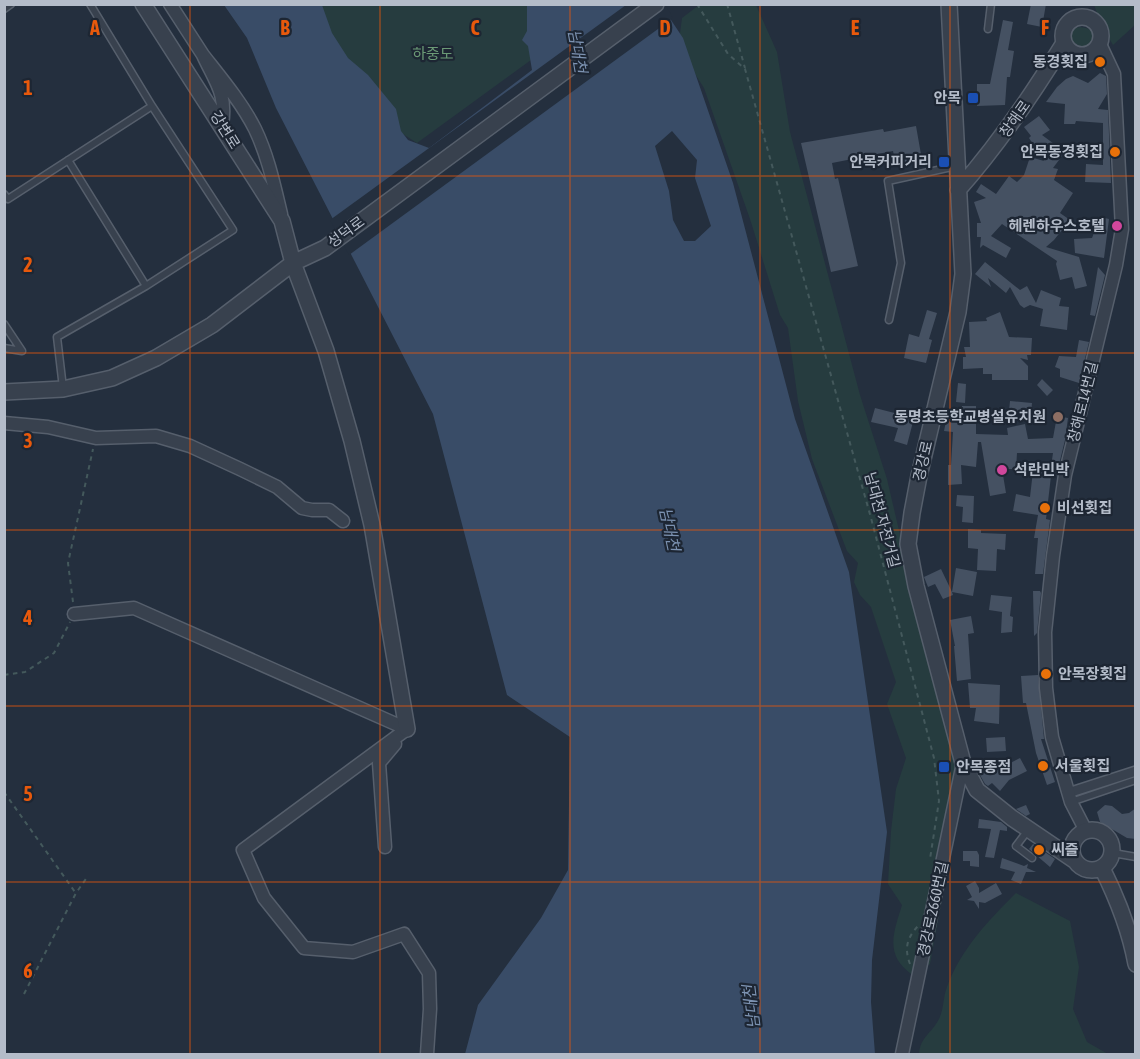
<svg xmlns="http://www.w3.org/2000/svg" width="1140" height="1059" font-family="'Asap Condensed','Noto Sans KR',sans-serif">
  <rect width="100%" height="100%" fill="#242f3e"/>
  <path fill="#263c3f" d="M299 5H532L542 52 417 143 392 127Z
    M699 5H756L777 52 790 132 860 395 887 479 915 599 959 762 942 899 930 964 914 976C884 956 893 934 902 905L888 884 891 831 896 789 906 758 887 704 896 682 871 607 860 595 854 582 858 563 847 551 812 459 798 401 788 328 780 315 750 219 704 88 685 58 679 41 682 18Z
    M1094 5H1135V25L1113 45 1103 28Z
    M1080 27C1088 28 1095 30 1096 39 1089 51 1078 47 1070 39L1072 29Z
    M1016 893 1070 921 1079 967 1073 1009 1087 1042 1108 1054H919C920 1037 932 1033 939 1019 944 1009 943 997 947 987 961 949 988 921 1016 893Z"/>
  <path fill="#394c67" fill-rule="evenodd" d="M224 5H322L332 33 348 58 368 75 396 109 401 131 408 140 429 148 532 70 528 46 522 40 527 31V5H661L683 38 733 183 795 419 849 572 887 832 872 960 871 1002 875 1054H465L478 1005 541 918 568 870 570 737 507 695 433 414 276 108 247 38ZM672 131 697 160 695 178 711 226 695 241H684L673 220 669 191 655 146Z"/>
  <path fill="#242f3e" d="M665 4 673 18 349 255 330 220 626 5Z"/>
  <path fill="#455162" d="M1031 4H1046L1042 27 1027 24Z
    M1003 20 1013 22 1008 50 1014 51 1010 77H1007L1005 105 977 106V84H990Z
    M1100 73 1106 76 1107 94 1098 109 1108 110 1111 183 1085 182 1086 164 1103 165V123L1076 121 1075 124H1064L1065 104 1046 102 1057 87 1066 79 1073 76 1088 83Z
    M1039 116 1050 130 1042 135 1065 152 1053 168 1058 169 1054 180 1073 193 1060 213 1070 220 1054 240 1046 247 1079 257 1087 286 1075 289 1072 277 1060 280 1056 264 1057 261 1002 224 991 236 1011 248 1006 258 983 245 980 248 981 237H977V223H981L974 202 986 198 976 192 981 184 996 194 1009 176 1017 182 1024 175 1030 157 1044 161 1029 138 1031 136 1024 127Z
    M916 126 922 160 896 165 893 151 832 163 835 179 838 178 858 266 831 272 801 143 883 129 884 132Z
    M1100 217 1109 219 1104 258 1075 253 1074 239 1092 238Z
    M985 262 1020 290 1027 286 1036 303 1041 290 1061 298 1059 306 1069 307 1067 330 1040 326 1043 309 1030 305 1024 308 1020 305 1010 287 1006 293 988 278 991 287 975 274Z
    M1098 267 1105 275 1095 316 1090 315Z
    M927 310 937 313 929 339 932 340 926 363 904 358 909 334 919 337Z
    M1000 312 1009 337 1032 338 1031 355H1027L1028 360 1020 358 1028 366V380H992V374H983V368L963 369V357H966L964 347H970L969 322 987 321 986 318Z
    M1079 340 1089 342 1079 383 1060 377V369L1055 367 1059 356 1076 357Z
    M1042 379 1053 390 1047 396 1037 385Z
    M958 383 966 384 965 403 956 402Z
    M1010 401 1032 403 1031 413 1009 411Z
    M962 406H976V434L1008 435 1007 428 1025 424 1028 439 1053 438 1057 416 1068 418 1065 440 1056 477 1051 476 1046 519 1050 520 1043 574H1035L1038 538H1034L1038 515 1013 511 1016 494 1030 497 1033 471 1050 473 1053 453H1017L1016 469H1002L1006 493 990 496 981 442H978L976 467 961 465 962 484 948 485V465H951L953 432 944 431 946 421 962 423Z
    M875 408 914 418 907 445 894 441 898 428 871 422Z
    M957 495 974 496 973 523 962 522 963 507 956 506Z
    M968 529 981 530V533L1006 534 1005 550 997 549 996 571 977 570 978 549 968 548Z
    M956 568 977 572 973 596 952 592 953 595 943 599 935 584 928 587 924 577 941 569 952 592Z
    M1033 591H1040L1041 593 1037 633 1034 636Z
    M991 595 1012 597 1010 616 1013 617 1012 632 1001 633 1002 612 989 610Z
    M971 616 974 633 968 634 971 679 957 681 954 646H955L950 620Z
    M1038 675 1044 739H1041L1055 782 1047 785 1036 753 1026 703H1023L1021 676Z
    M968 683 1000 685 999 724 974 721 976 708H970Z
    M1005 737 1006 751 987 752 986 738Z
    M1020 758 1027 771 1009 780 1000 791 992 783 988 786 985 784 976 768 983 761 995 771Z
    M1026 805 1030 814 1026 816 1016 809Z
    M1105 805 1112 806 1122 814 1129 813 1136 808V839L1127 838 1100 822 1097 812Z
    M979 819 1001 822 1007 827V831L1000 830 994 858 985 857 991 829 978 828Z
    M1033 844 1055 859 1050 867 1029 849Z
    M963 851H977L979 855V867L970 866V861H963Z
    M1002 858 1024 866 1028 864 1027 868 1036 872H1026L1021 884 1011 880 1015 872 1000 868Z
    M975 881 979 888V893L996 883 1002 894 985 903 979 902V909L974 901 967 900 972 897 966 886Z"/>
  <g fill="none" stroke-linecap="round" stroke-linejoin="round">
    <g stroke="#565f6c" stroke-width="9">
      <path id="service" d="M4 9 11 4
        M988 29 991 4
        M68 160 146 286
        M4 194 8 199 152 106
        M889 320 901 263 888 181 956 166
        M4 324 22 351 4 348
        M63 388 57 337 146 286 233 230 152 106 90 4
        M1071 802 1136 780
        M1029 829 1016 846 1032 858
        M1113 853 1136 857"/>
    </g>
    <g stroke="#565f6c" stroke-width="12">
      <path id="pedestrian" d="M1068 793 1136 771"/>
    </g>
    <g stroke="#565f6c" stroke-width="15">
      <path id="minor" d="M170 4 203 55
        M222 125C227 94 216 83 203 55 221 78 242 103 255 129 268 156 274 185 281 214
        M4 423 48 427 96 438 156 436 190 446 240 469 277 487 302 508 312 510H329L343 521
        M74 614 134 608 407 729
        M407 729 243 850 264 898 304 948 353 952 404 934 429 973 430 1009 427 1054
        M1086 831 1071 802 1052 737 1046 688 1045 632 1053 556 1065 475 1116 265 1122 229 1114 74 1099 42
        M385 847 379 763 395 744
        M902 1054 963 763"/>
    </g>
    <g stroke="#565f6c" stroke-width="18">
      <path id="tertiary" d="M143 4 282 221 293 263 326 351 352 441 372 525 407 729
        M949 4 963 274 958 312 919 476 912 513 908 544 916 586 963 763 977 790 1012 818 1074 860
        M1063 36a19 19 0 1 1 38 0a19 19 0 1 1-38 0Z
        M958 190C999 144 1032 95 1064 43
        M4 392 63 389 112 378 156 358 212 325 293 263 325 248 656 4
        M1072 850a20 20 0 1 1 40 0a20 20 0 1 1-40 0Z
        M1102 868C1117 898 1130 931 1136 964"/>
    </g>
    <path stroke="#44595c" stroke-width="2" stroke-dasharray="4.5 4.5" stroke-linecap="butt" d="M697 4 728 54 745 69 871 518 934 758 939 801 930 859
      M727 4 745 68
      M73 602 68 563 93 449
      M4 675 25 672 54 653 70 622
      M4 792 75 892
      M910 964C904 948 907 938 918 926
      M24 994 76 893 88 876"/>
    <use href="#service" stroke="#38414e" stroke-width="6"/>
    <use href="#pedestrian" stroke="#38414e" stroke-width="9"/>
    <use href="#minor" stroke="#38414e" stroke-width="12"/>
    <use href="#tertiary" stroke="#38414e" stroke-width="15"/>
  </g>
  <path fill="none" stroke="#e8590c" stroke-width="1.5" stroke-opacity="0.55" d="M190 4V1054M380 4V1054M570 4V1054M760 4V1054M950 4V1054M4 176H1136M4 353H1136M4 530H1136M4 706H1136M4 882H1136"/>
  <g fill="#e8710a" stroke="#1d2633" stroke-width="2">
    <circle cx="1100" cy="62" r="6"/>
    <circle cx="1115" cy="152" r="6"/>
    <circle cx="1045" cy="508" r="6"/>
    <circle cx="1046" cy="674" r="6"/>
    <circle cx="1043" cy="766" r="6"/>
    <circle cx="1039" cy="850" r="6"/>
  </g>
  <g fill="#1a4fb4" stroke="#1d2633" stroke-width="2">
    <rect x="967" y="92" width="12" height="12" rx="3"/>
    <rect x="938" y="156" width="12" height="12" rx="3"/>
    <rect x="938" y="761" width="12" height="12" rx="3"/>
  </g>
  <g fill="#d1479c" stroke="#1d2633" stroke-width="2">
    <circle cx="1117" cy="226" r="6"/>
    <circle cx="1002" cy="470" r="6"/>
  </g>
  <circle fill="#8d6e63" stroke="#1d2633" stroke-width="2" cx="1058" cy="417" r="6"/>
  <g text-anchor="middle" stroke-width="4.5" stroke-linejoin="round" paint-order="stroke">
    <g font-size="15" fill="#6b9a76" stroke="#1d2633">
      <text x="433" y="59">하중도</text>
    </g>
    <g font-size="15" font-weight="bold" fill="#b4bcc9" stroke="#1d2633" text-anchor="end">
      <text x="1088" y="67">동경횟집</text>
      <text x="961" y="103">안목</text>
      <text x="1103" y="157">안목동경횟집</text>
      <text x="932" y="167">안목커피거리</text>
      <text x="1105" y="231">헤렌하우스호텔</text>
      <text x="1046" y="422">동명초등학교병설유치원</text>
      <text x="1014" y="475" text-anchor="start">석란민박</text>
      <text x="1057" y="513" text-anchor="start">비선횟집</text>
      <text x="1058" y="679" text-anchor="start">안목장횟집</text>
      <text x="1055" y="771" text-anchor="start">서울횟집</text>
      <text x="956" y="772" text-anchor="start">안목종점</text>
      <text x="1051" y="855" text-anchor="start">씨즐</text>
    </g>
    <g font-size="15" fill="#b4bcc9" stroke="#1d2633">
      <text transform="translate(1015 119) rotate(-55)" y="5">창해로</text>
      <text transform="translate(225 130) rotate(58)" y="5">강변로</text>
      <text transform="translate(346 232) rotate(-36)" y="5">성덕로</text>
      <text transform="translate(1083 402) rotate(-76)" y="5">창해로14번길</text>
      <text transform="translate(923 461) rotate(-77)" y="5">경강로</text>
      <text transform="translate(882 520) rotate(75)" y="5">남대천 자전거길</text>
      <text transform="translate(933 909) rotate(-78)" y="5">경강로2660번길</text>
    </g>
    <g font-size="16" font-style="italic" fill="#7c92b1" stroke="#1d2633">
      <text transform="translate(578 51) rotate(80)" y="6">남대천</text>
      <text transform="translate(670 529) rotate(78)" y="6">남대천</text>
      <text transform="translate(751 1007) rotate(-97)" y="6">남대천</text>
    </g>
  </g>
  <g font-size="20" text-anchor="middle" font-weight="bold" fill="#e8590c" stroke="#1d2633" stroke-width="4.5" stroke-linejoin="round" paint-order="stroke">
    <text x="95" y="35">A</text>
    <text x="285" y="35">B</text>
    <text x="475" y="35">C</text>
    <text x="665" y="35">D</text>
    <text x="855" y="35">E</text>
    <text x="1045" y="35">F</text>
    <text x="28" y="95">1</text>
    <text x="28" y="272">2</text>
    <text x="28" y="448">3</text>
    <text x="28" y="625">4</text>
    <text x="28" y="801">5</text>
    <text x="28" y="978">6</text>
  </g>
  <rect width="1140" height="1059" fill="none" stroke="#b4bcc9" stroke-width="12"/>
</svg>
